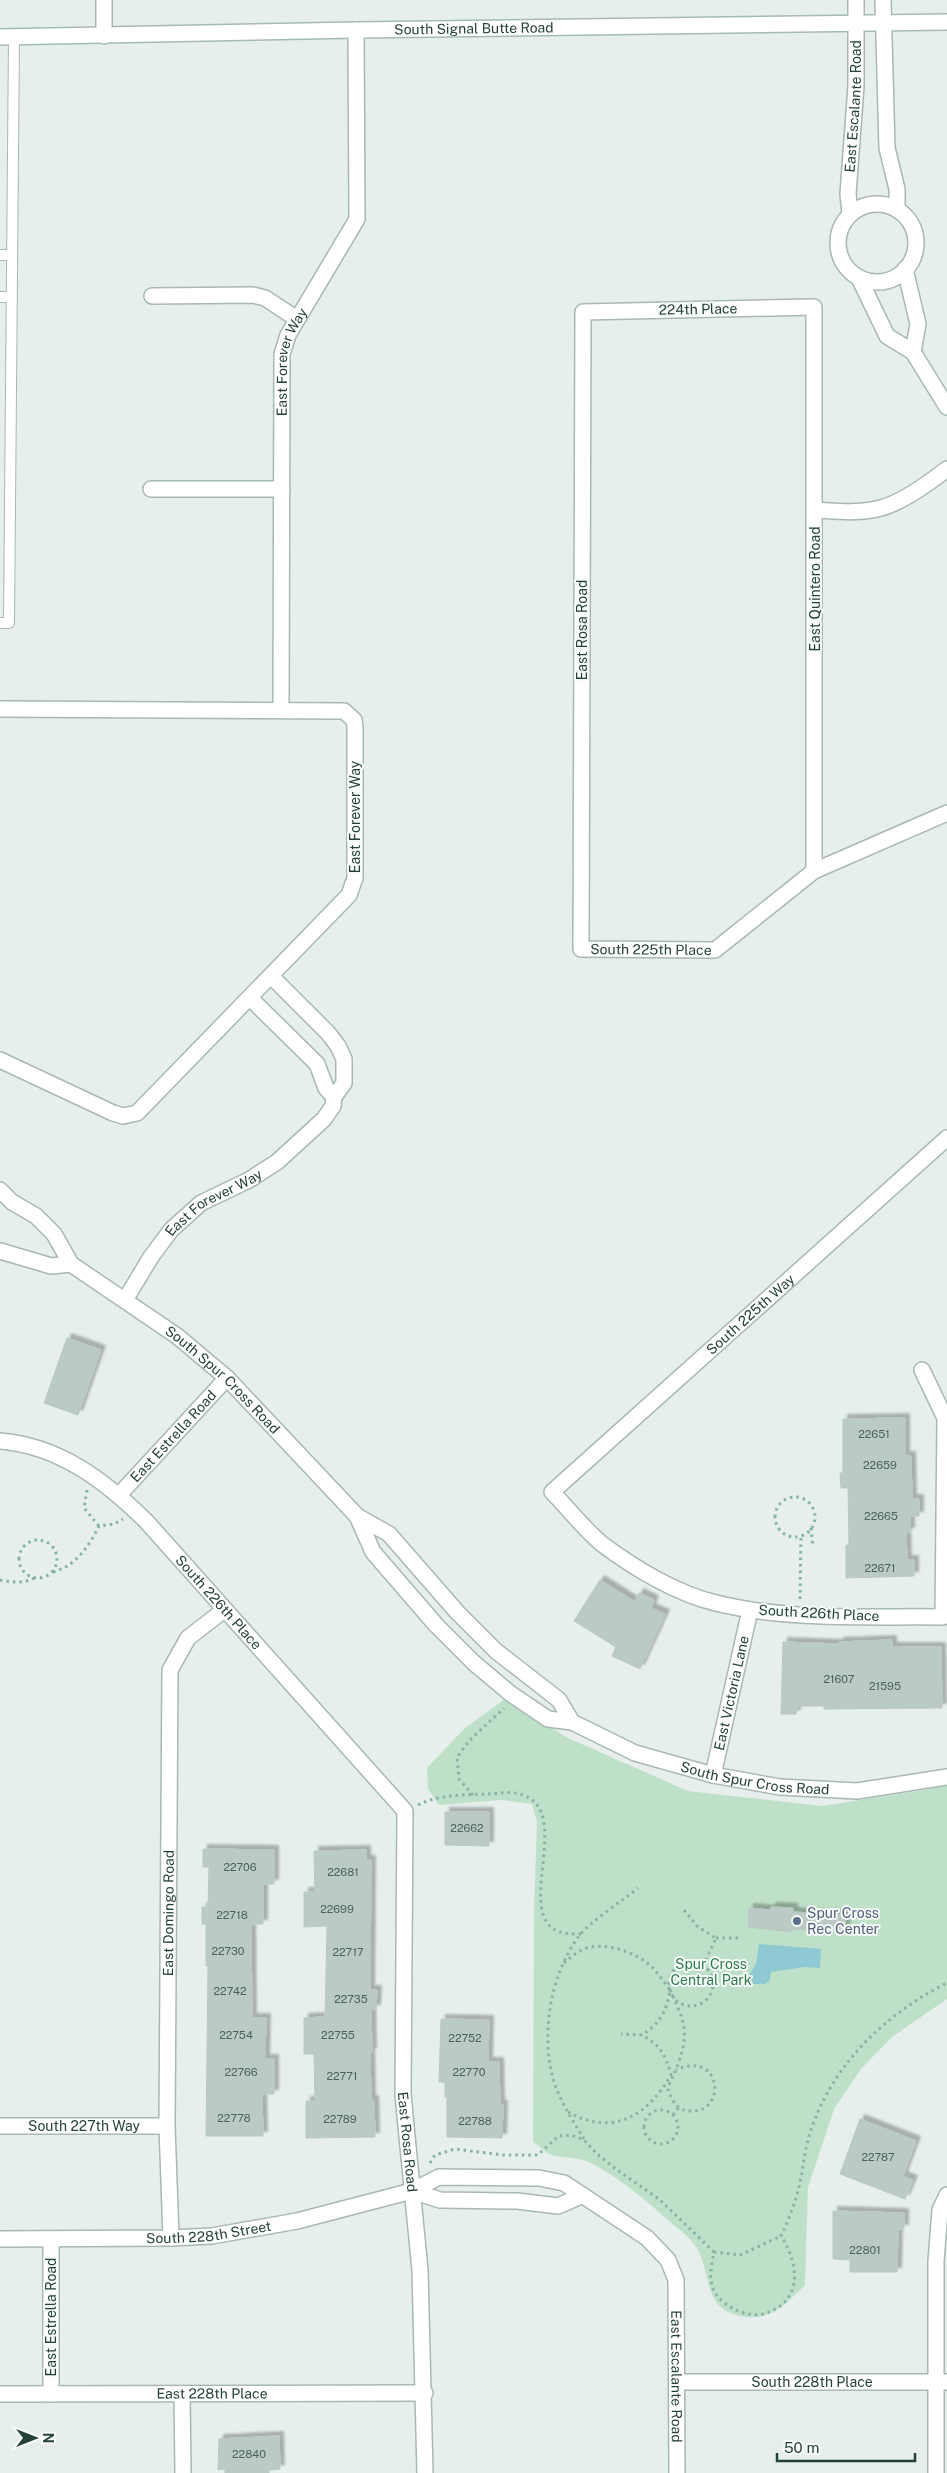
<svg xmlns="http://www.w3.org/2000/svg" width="947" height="2473" font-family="'Public Sans',sans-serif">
  <defs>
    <filter id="shadow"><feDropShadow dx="4.5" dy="-4.5" stdDeviation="1" flood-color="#0004"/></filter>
  </defs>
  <rect width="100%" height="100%" fill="#e6efeb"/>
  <path fill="#bfe0c8" d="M505 1699 568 1738 688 1791 822 1806 924 1790 947 1784V1999L892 2037 861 2069 834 2109 808 2187 805 2285C783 2307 766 2325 733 2314 702 2304 711 2264 694 2244 687 2235 677 2228 669 2221 644 2199 619 2177 589 2162 578 2157 564 2158 552 2155 545 2153 539 2146 533 2142L534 1911 537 1822 532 1804 502 1800 439 1805 428 1789 427 1768 465 1728Z"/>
  <path fill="#8ec9d4" d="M759 1944 821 1949 820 1968 805 1967 771 1972 770 1980 765 1984H753L749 1975 756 1964Z"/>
  <path fill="#bbcac4" stroke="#b8c9c2" filter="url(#shadow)" d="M67 1338 101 1350 78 1415 44 1403Z
    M905 1418V1456H911L912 1499H919V1516H910V1532H906L907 1560H914V1576L846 1578V1545H849L848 1488H841L840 1473H843V1419Z
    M600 1580 635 1602 639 1593 654 1600 651 1608 665 1614 640 1669 612 1656 616 1647 574 1621Z
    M892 1640V1647H941L942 1708 824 1709V1706H797L796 1714H781L783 1642 839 1644V1642Z
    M445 1812H489V1846L445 1845Z
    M203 1849 274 1850V1884H263V1924H251L252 2018H266L265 2059H274V2094H262L263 2136H206L208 1966H206V1924H202V1907H208L209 1867H203Z
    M366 1850V1860H371L370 1990H377L376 2009H371L372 2052H370L371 2100H374L375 2137 306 2138V2101H315L314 2054H304V2018L325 2017 327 1926 304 1927V1892H315L314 1851Z
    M771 1907 793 1908V1912L846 1915 845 1932 792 1929V1932L748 1927 749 1908 771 1910Z
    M441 2019 489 2020 488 2062H499L500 2104 503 2105 502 2138 447 2137V2097H445V2082H439Z
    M860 2119 916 2141 903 2176 913 2180 905 2199 840 2174Z
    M833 2211 904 2213V2229H898L897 2272H850V2260L833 2259Z
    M279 2436 280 2469 269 2470V2473H225V2469L218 2470 219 2439Z"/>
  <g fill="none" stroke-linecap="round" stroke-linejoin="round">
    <g stroke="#a8b8b2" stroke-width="12">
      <path id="lane" d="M0 255H12
        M0 297H12
        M0 623H9L14 37"/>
    </g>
    <g stroke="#a8b8b2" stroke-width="18">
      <g id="street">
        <path d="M883 0 887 148 897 189V210"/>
        <path d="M104 36V0"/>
        <circle cx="877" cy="243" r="39"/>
        <path id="s1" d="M850 214 848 194 856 86V0"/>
        <path d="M905 269 918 324 913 352"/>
        <path d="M859 278 887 336 913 352 947 407"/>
        <path d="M152 296 253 295 265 298 297 319"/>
        <path d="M151 489H282"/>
        <path d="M815 510C836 511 860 514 881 508 903 502 929 483 947 469"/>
        <path d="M0 709 344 711 354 720 355 727V878L349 895 137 1113 123 1116 113 1113 0 1060"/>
        <path id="s2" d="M281 710 282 354 288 335 357 219 356 30"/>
        <path id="s3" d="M814 871V307L583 312 581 949 715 950 814 871 947 813"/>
        <path d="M250 998 317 1064 326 1088 334 1097"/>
        <path id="s4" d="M0 1190 12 1202 36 1216 54 1234 71 1264 177 1336 227 1378 357 1516 389 1534 457 1612 496 1651 559 1700 572 1722"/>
        <path d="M0 1251 51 1266 71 1264"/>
        <path id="s5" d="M125 1300 151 1257 171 1230 201 1203 249 1180 277 1162 324 1119 333 1106 334 1097 344 1083V1059L338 1046 328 1033 271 976"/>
        <path id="s6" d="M922 1370 945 1418 943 1617C868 1616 789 1621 716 1603 677 1594 634 1568 602 1544 584 1529 568 1508 552 1492L947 1138"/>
        <path id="s7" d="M0 1441C60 1446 105 1481 146 1521L405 1811 403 2095 420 2270 425 2473"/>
        <path id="s8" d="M119 1495 227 1378"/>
        <path id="s9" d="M357 1516 373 1552 436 1625 474 1663 511 1694 548 1719 572 1722 635 1753 713 1775 780 1787 857 1791 947 1777"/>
        <path id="s10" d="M713 1775 750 1610"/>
        <path id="s11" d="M0 2126H167"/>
        <path d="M412 2191 440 2200 517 2201 558 2206 581 2196"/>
        <path id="s12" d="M171 2238 167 2126 170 1670 188 1638 224 1610"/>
        <path id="s13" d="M0 2239 171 2238 212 2236 297 2221 412 2191 439 2177 539 2178 564 2183 647 2238 668 2260 676 2280 677 2473"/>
        <path d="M51 2240V2394"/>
        <path id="s14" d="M677 2382H947"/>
        <path id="s15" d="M0 2394 425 2393"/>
        <path d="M182 2394 183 2473"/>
        <path d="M936 2473V2261L940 2210 947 2195"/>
      </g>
    </g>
    <g stroke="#a4bbb3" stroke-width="18">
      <g id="secondary">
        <path id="s16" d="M0 37 356 30 947 22"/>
      </g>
    </g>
    <path stroke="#86b3a5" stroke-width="3" stroke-dasharray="2.5 4" stroke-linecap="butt" d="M87 1490 84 1508 99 1526
      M775 1517a20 20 0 1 1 40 0a20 20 0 1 1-40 0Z
      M811 1528 813 1547
      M19 1559a19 19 0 1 1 38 0a19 19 0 1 1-38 0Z
      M53 1572C76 1566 89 1546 99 1526L114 1524 123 1519
      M0 1580C11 1582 24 1584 34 1578
      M800 1599 801 1535
      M473 1795 459 1779 457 1757 470 1740 504 1708
      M418 1805C440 1794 465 1795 489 1794 499 1793 514 1791 523 1795 571 1812 520 1902 552 1928 560 1934 571 1934 581 1934
      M684 1910 698 1927 716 1938 703 1966
      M716 1938H738
      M669 1984a22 22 0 1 1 44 0a22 22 0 1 1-44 0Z
      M564 1963C569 1959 574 1954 580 1951 600 1939 637 1952 653 1968 659 1975 665 1983 670 1990 667 2010 660 2025 641 2035L621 2034
      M670 1990C684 2020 690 2032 678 2064 675 2073 670 2080 668 2089 672 2101 677 2111 691 2111 728 2112 721 2049 676 2070
      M644 2127a17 17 0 1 1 34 0a17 17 0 1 1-34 0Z
      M568 2112C614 2137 647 2116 671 2075 666 2056 660 2044 641 2035
      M673 2115 679 2107
      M584 2139C573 2121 561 2103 554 2082 540 2036 550 1975 579 1936 591 1921 622 1901 638 1888
      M430 2163 435 2155 455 2149 503 2155H538L558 2136 571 2135 584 2140 597 2154 617 2170 659 2199 714 2252C712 2263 709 2274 712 2286 717 2304 745 2318 763 2314 803 2303 800 2265 781 2236 789 2219 796 2201 800 2183 804 2164 805 2145 812 2127 835 2062 887 2013 947 1983
      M714 2252 740 2255 781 2236"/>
    <use href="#lane" stroke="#fff" stroke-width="10"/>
    <use href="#street" stroke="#fff" stroke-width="15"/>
    <use href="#secondary" stroke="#fff" stroke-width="15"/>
  </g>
  <circle fill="#5c6f8a" stroke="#f7fbf9" stroke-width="2" cx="797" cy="1921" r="5"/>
  <g text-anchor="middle" stroke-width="4" stroke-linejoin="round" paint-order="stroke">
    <g font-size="11" fill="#4a645c">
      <text x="874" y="1438">22651</text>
      <text x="880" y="1469">22659</text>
      <text x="881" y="1520">22665</text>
      <text x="880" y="1572">22671</text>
      <text x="839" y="1683">21607</text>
      <text x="885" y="1690">21595</text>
      <text x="467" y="1832">22662</text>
      <text x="240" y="1871">22706</text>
      <text x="343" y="1876">22681</text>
      <text x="337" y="1913">22699</text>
      <text x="232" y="1919">22718</text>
      <text x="228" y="1955">22730</text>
      <text x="348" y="1956">22717</text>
      <text x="230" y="1995">22742</text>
      <text x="351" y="2003">22735</text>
      <text x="236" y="2039">22754</text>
      <text x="338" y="2039">22755</text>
      <text x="465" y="2042">22752</text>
      <text x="241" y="2076">22766</text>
      <text x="469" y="2076">22770</text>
      <text x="342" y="2080">22771</text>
      <text x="234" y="2122">22778</text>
      <text x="340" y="2123">22789</text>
      <text x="475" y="2125">22788</text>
      <text x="878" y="2161">22787</text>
      <text x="865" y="2254">22801</text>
      <text x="249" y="2458">22840</text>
    </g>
    <g font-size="14" fill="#24423a" stroke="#f7fbf9">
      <text dy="5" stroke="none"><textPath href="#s16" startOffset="474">South Signal Butte Road</textPath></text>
      <text dy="5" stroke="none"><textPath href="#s1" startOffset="108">East Escalante Road</textPath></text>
      <text transform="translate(698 309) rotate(-1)" y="5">224th Place</text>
      <text dy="5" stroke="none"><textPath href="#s2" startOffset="350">East Forever Way</textPath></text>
      <text transform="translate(815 589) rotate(-90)" y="5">East Quintero Road</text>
      <text transform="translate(582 630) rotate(-90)" y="5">East Rosa Road</text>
      <text transform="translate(355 817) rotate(-90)" y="5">East Forever Way</text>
      <text dy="5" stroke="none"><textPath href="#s3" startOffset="1502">South 225th Place</textPath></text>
      <text dy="5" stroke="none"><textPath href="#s5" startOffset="135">East Forever Way</textPath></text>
      <text dy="5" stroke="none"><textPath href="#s6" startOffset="948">South 225th Way</textPath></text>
      <text dy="5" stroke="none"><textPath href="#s4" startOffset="296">South Spur Cross Road</textPath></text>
      <text dy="5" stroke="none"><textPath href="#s8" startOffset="80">East Estrella Road</textPath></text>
      <text dy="5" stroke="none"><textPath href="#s7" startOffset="279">South 226th Place</textPath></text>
      <text transform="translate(819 1613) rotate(3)" y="5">South 226th Place</text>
      <text dy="5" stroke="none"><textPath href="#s10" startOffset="84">East Victoria Lane</textPath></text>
      <text dy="5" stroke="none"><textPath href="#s9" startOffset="500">South Spur Cross Road</textPath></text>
      <text dy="5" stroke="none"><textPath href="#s12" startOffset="325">East Domingo Road</textPath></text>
      <text dy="5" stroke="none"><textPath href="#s11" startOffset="84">South 227th Way</textPath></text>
      <text dy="5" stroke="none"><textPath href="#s7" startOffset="890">East Rosa Road</textPath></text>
      <text dy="5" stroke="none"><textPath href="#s13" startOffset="209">South 228th Street</textPath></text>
      <text transform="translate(51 2317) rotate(-90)" y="5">East Estrella Road</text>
      <text dy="5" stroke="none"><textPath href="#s13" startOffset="821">East Escalante Road</textPath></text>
      <text dy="5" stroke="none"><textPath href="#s14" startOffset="135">South 228th Place</textPath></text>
      <text dy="5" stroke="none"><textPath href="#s15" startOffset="212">East 228th Place</textPath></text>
    </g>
    <g font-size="14" fill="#4e5e75" stroke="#f7fbf9" text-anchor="start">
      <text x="807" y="1918">Spur Cross<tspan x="807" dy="16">Rec Center</tspan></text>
    </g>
    <g font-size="14" fill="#2d7a4b" stroke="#f7fbf9">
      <text x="711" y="1969">Spur Cross<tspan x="711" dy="16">Central Park</tspan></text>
    </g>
  </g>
  <g transform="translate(35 2438) rotate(90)" stroke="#f7fbf9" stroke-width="4" paint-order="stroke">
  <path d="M0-4L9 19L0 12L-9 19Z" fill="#24423a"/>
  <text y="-8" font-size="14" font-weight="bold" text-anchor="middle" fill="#24423a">N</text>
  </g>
  <path d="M777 2453v8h138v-8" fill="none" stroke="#24423a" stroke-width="2.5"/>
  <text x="784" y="2453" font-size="15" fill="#24423a" stroke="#f7fbf9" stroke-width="4" paint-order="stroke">50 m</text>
</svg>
